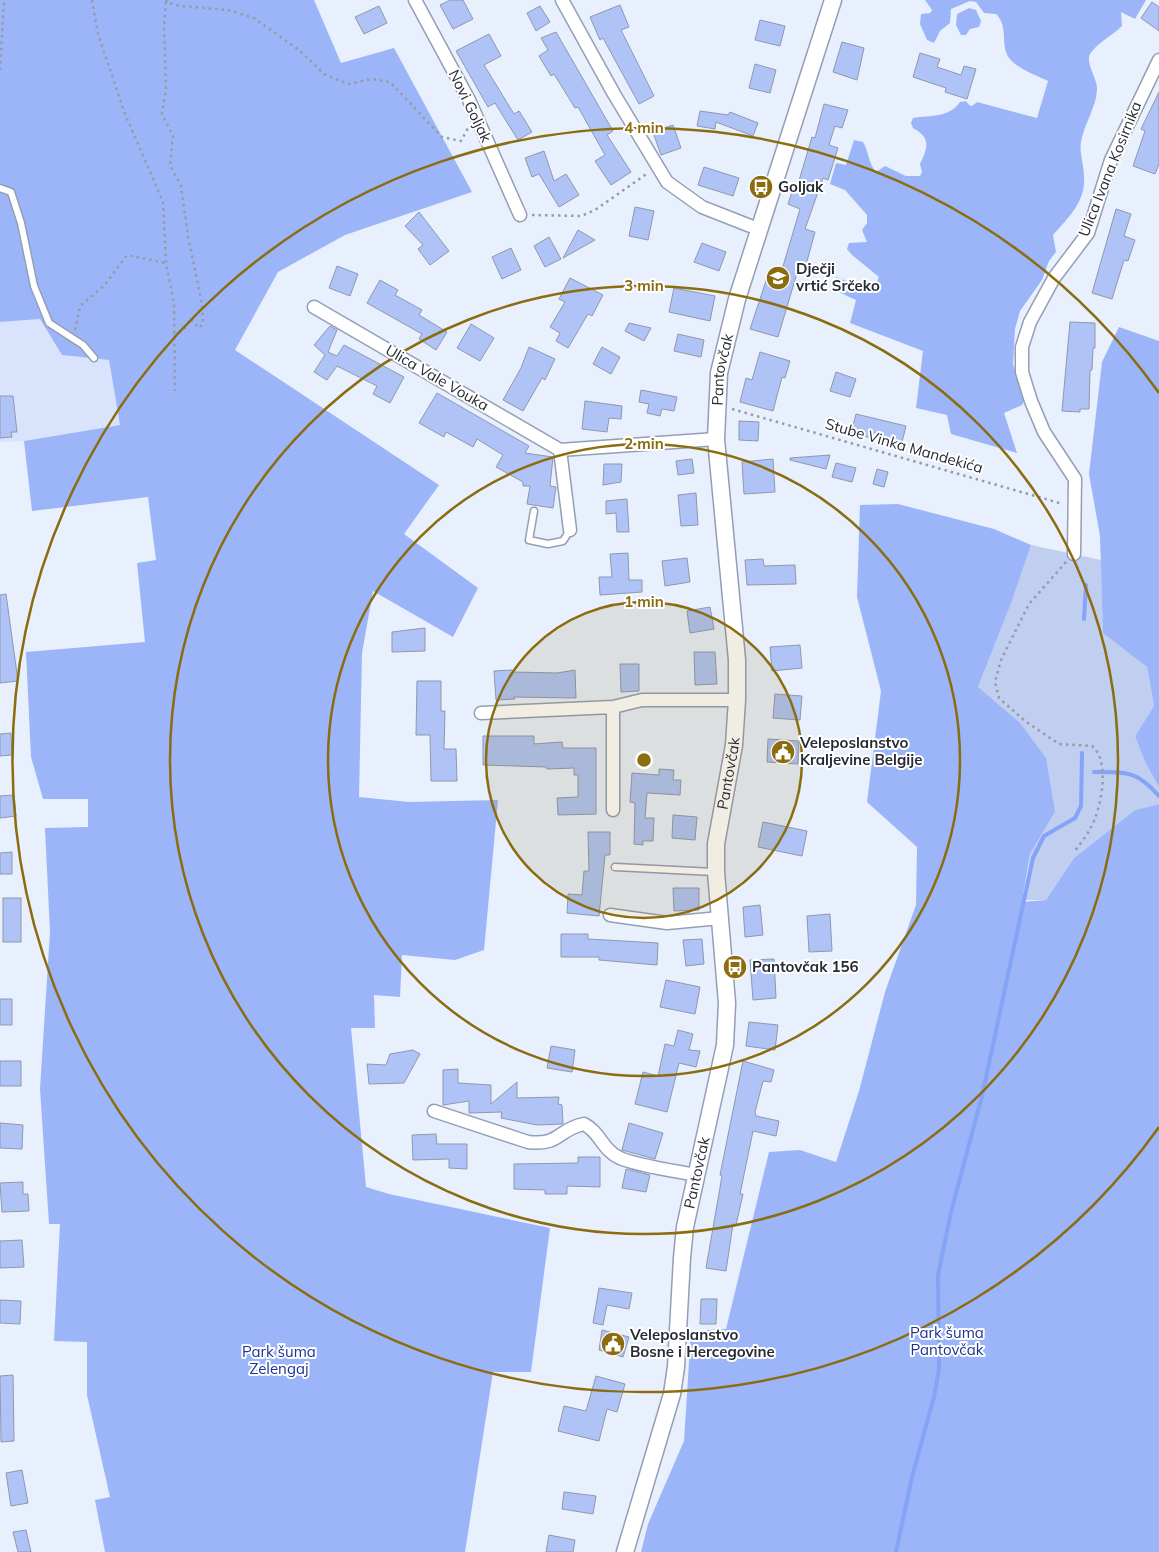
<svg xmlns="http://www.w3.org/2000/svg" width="1159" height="1552" font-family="Mulish,sans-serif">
  <rect width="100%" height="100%" fill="#e8effd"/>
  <path fill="#d9e3fc" d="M40 319 62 355 109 360 120 425 24 441 0 442V322Z"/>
  <path fill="#c0ceef" d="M1031 545 1101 560 1103 632 1147 667 1154 706 1135 736 1145 762 1159 787V804L1135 810 1074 858 1046 900H1024L1030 854 1055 812 978 687 1012 601Z"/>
  <path fill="#9bb5f8" d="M0 0H314L341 63 394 48 472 192 345 235 278 272 235 350 439 485 404 534 478 588 453 637 373 591 362 653 359 797 409 802 498 800 484 950 455 960 402 955 400 997 374 995 375 1028H351L366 1187 389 1194 550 1228 531 1372H493L465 1552H105L95 1500 110 1497 87 1395V1342L54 1341 60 1224H49L40 1089 50 932 45 828 88 827V799H43L31 757 26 652 145 642 137 563 156 560 148 497 32 511 24 441 120 425 109 360 62 355 40 319 0 322Z
    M925 0H1146L1135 19 1121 12 1122 26C1112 36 1098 42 1090 54 1085 63 1098 79 1097 90 1096 108 1084 124 1081 142 1079 152 1084 165 1084 176 1086 201 1069 217 1053 235L1056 252 1049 261 1042 280 1020 311 1015 329 1013 364 1024 401 1022 405 1004 413 1017 453 951 434 947 415 916 408 923 351 850 323 856 300 832 289 836 277 865 288H874L879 277 852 255 847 249 849 243 867 242 862 230 867 223V215L845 190 830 184 836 163 846 165 854 140 863 142C869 152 868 163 876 172L885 166 906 176H920L922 172 920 164C928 147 931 138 913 128L911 123 913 118C931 115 949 118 960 102L966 101 969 105 972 106 977 102 1037 118 1048 81C1035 75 1010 66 1006 52 1002 38 1007 25 996 14L984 13 976 2 970 1 951 9 950 23 940 31 934 43 927 40 920 24 921 14 930 13 932 10Z
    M969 8 976 10 981 21 979 27 970 29 966 35H961L956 25 957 14Z
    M1119 327 1159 341V787L1145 762 1135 736 1154 706 1147 667 1103 633 1100 536 1089 474 1102 362Z
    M898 504 994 529 1031 545 1012 601 978 687 1020 723 1046 758 1055 812 1030 854 1022 902 1046 900 1074 858 1135 810 1159 804V1552H641L648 1524 684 1441 691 1331 726 1329 769 1152 800 1150 836 1162 859 1091 885 992 916 905 917 847 867 802 881 691 857 597 860 505Z"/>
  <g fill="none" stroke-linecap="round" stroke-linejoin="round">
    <path stroke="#85a3f7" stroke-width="4" d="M1084 619 1086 585
      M1094 772C1126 772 1136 770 1159 796
      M896 1552 912 1477 934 1397 939 1369 938 1275 951 1212 982 1096 1033 858 1044 836 1075 818 1081 806 1082 753"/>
  </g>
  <path fill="#afc3f6" stroke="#8e98ae" d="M450 0H463L473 19 453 29 440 5Z
    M1152 2 1159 7V31L1141 18Z
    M620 5 629 27 621 30 654 96 639 104 603 38 600 40 590 17Z
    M379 6 387 23 364 34 355 17Z
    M540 6 550 22 536 31 527 13Z
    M760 20 785 26 780 46 755 40Z
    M556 32 613 131 607 135 631 172 611 185 595 161 605 155 578 107 575 108 554 74 551 76 539 56 548 50 541 38Z
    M489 34 501 56 484 65 514 114 519 111 532 132 518 140 495 103 488 107 456 51Z
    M842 42 864 48 857 80 833 72Z
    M920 53 940 59 937 67 961 75 964 66 976 69 967 99 945 92 946 88 913 77Z
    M755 64 776 70 770 93 749 88Z
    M1159 92V164L1155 174 1133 166 1145 131 1141 129Z
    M824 104 848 110 842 128 835 126 829 145 838 148 828 180 823 178 805 229 815 232 806 265 800 263 778 337 750 329 770 269 781 273 800 209 788 204 795 183 798 184 812 137 815 138Z
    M700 111 728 115 730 112 758 123 753 136 716 122 715 129 697 126Z
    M673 125 681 148 661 155 653 132Z
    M544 151 554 181 566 174 579 195 559 207 539 174 532 177 525 158Z
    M704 167 739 178 733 196 698 185Z
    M635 207 654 211 648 240 629 236Z
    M1116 209 1131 214 1124 236 1135 240 1128 261 1124 260 1112 299 1092 293Z
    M419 212 449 251 430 265 418 249 423 245 405 226Z
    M578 230 595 240 563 258Z
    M549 237 561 259 545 267 534 246Z
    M702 243 726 252 719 271 694 262Z
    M511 248 521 270 502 279 492 257Z
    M337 266 358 274 350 296 329 288Z
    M570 278 603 295 592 316 588 314 568 348 556 341 560 333 550 327 565 302 559 299Z
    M380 280 398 290 395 295 422 310 419 315 447 332 436 350 419 339 422 334 367 303Z
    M674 288 715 296 710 321 669 312Z
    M1070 322 1095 323V348H1093L1092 370H1090L1089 409H1080V412L1062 411Z
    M629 323 651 328 644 341 625 331Z
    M471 324 494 338 480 361 457 348Z
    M330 326 337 330 328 352 337 356 344 345 404 377 390 403 373 394 377 386 337 366 327 380 314 372 325 355 314 345Z
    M678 334 704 340 701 357 674 351Z
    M529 347 555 359 545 380 542 378 523 411 503 400 521 368Z
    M602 347 620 357 611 374 593 364Z
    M760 352 790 361 785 378 782 377 773 411 740 402 746 378 752 380Z
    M836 372 856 379 850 397 830 391Z
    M641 390 677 397 674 411 662 409 660 416 647 413 649 404 639 402Z
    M437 393 529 446 525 453 553 457 550 486 556 487 553 508 527 504 530 486H523V482L496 467 503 455 477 439 473 447 446 432 444 437 419 423Z
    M0 396H13L17 432H11L12 437 0 438Z
    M585 401 622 406 621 419 609 418 607 432 582 429Z
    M856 414 906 426 900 450 879 444 880 440 851 433Z
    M739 421 759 422 758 441 739 440Z
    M830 455 826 469 790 460V458Z
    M692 459 694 473 678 475 676 461Z
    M773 459 775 492 744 494 742 462Z
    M836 463 856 468 852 482 832 477Z
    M604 464H622L621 482 603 485Z
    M877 469 888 472 884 487 873 484Z
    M696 493 698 525 681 526 678 495Z
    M627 499 629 532H617L616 513 606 514V501Z
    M628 553 629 580H642V592L600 595 599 577H612L610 554Z
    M687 558 690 582 665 586 662 561Z
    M763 559 764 566 795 565 796 584 747 585 745 560Z
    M6 594 18 681 0 683V595Z
    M710 607 714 629 690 633 687 611Z
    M425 628V651L392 652V632Z
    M800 645 802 668 772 671 770 647Z
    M694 652H715L717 684 695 685Z
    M620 664H639V691L621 692Z
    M512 670 513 672 557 673 575 670 576 698 514 697 515 699 496 700 494 671Z
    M417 681H441V711H445L444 749H456L457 781H431L430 735H416Z
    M775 694 802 696 800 720 773 718Z
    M11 733 12 755 0 756V734Z
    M483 736H534V744L562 742 563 748H596V814L558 815 557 798 578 797V775H574V768L547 769 546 767 483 765Z
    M768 739 799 741 798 764 767 762Z
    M659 769 674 770 673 780H681L680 795 647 793 645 818H654L653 841H643V845L634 844 635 803 630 802 632 773 659 775Z
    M14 795 16 816 0 818V796Z
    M673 815 697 817 695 840 672 838Z
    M763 822 807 831 802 856 758 847Z
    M588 832H610V855H605L599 916 567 913 568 894 582 895 584 871H589Z
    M12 852V874H0V853Z
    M673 888H699V910L674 911Z
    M3 898H21V942H3Z
    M760 905 763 935 745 937 743 907Z
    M830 914 832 951 809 952 807 916Z
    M561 934H588V939L658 943 657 965 599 960V957H561Z
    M702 939 704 964 686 966 683 940Z
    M774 959 776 998 753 1000 750 960Z
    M666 980 700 987 695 1014 660 1007Z
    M0 999H12V1025H0Z
    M749 1022 778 1025 775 1050 746 1046Z
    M678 1030 693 1034 689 1050 700 1051 696 1067 679 1063 667 1112 635 1104 643 1072 658 1076 665 1044 674 1046Z
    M551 1046 575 1050 572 1072 547 1068Z
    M413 1050 420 1054 404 1083 369 1084 367 1064 386 1065 390 1054Z
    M0 1061H21V1086H0Z
    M743 1061 774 1070 771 1082 763 1081 755 1112 756 1116 779 1121 776 1136 753 1131 740 1194H743L736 1225 733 1224 726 1271 706 1268 722 1176 720 1175Z
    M458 1069V1083L491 1085V1104L517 1082V1098L559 1097 558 1104 562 1105 563 1124 537 1125 501 1118 502 1112 469 1113V1101L443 1105V1070Z
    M0 1123 23 1125 22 1149 0 1148Z
    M629 1123 663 1133 655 1159 622 1150Z
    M436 1134 437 1144H467V1169L449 1168V1159L413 1160 412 1135Z
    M578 1157H600V1187L567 1186V1194H545V1190L514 1189V1164L578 1163Z
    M626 1169 650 1175 646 1192 622 1188Z
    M23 1182V1194H28L29 1211 2 1212 0 1183Z
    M22 1240 24 1267 0 1268V1241Z
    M599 1288 632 1293 629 1309 607 1305 603 1325 593 1323Z
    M701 1299H717L716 1324H700Z
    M0 1300 21 1301 20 1324 0 1323Z
    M602 1330 629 1337 623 1357 599 1350Z
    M13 1375 14 1441 1 1442 0 1376Z
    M596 1376 625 1384 617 1412 607 1409 599 1441 558 1431 564 1406 586 1411Z
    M22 1470 28 1503 11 1506 6 1473Z
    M564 1492 596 1496 593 1514 562 1509Z
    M26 1530 31 1552H18L13 1532Z
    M549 1535 575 1540 573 1552H546Z"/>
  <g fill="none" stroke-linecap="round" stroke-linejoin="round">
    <g stroke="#949eb5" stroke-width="9">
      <path id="service" d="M0 188 11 192 21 223 34 286 49 323 83 345 94 358
        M534 511 529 540 548 544 563 541 570 530
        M615 867 714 872"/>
    </g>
    <g stroke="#949eb5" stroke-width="15">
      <path id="minor" d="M415 0 469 100 520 215
        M562 0 614 94 667 182 702 207 758 229
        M314 307 560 450 716 439
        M560 450 570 530
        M1074 554 1075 479 1044 432 1031 401 1022 372V347L1030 322 1054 278 1088 233 1111 160 1159 60
        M481 713 613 707
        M613 810V707L642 700H737
        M610 915 667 923 720 918
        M434 1111 528 1142C560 1146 558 1129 584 1124 600 1132 603 1151 620 1158 638 1166 676 1171 697 1175"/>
    </g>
    <g stroke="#949eb5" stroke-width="19">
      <g id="secondary">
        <path id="s1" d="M625 1552 672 1394 676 1367 682 1258 685 1227 725 1045 727 1003 716 872V844L734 745 737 700V660L716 439 719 373 737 299 833 0"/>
      </g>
    </g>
    <path stroke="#959ba7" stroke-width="2.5" stroke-dasharray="2.5 4" stroke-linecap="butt" d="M92 0 98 34 125 114 163 202 166 263 174 303 175 391
      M167 0 166 2 180 6 228 10 254 18 299 50 324 74 348 84 372 79 390 82 442 137 461 141 468 128
      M166 2 164 25 166 90 162 114 173 136 170 165 181 186 188 236 202 304 203 324 199 328 190 319 186 327 174 337
      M0 70 4 0
      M532 215 581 216 595 210 648 173
      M75 330 80 306 104 286 127 255 166 263
      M732 409 1063 504
      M1066 562 1029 604 1001 660 995 682 999 698 1025 721 1059 744 1092 746C1111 761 1101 811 1090 829 1086 837 1079 845 1074 852"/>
    <use href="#service" stroke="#fff" stroke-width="6"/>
    <use href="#minor" stroke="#fff" stroke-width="12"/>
    <use href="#secondary" stroke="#fff" stroke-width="16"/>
  </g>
  <circle cx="644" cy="760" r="158" fill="#8b6c0e" fill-opacity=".12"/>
  <g fill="none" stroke="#8b6c0e" stroke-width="2.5">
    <circle cx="644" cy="760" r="158"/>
    <circle cx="644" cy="760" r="316"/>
    <circle cx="644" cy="760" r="474"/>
    <path d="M1159 1127A632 632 0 1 1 1159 393"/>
  </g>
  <defs>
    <g id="bus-disc" transform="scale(1.25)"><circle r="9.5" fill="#8b6c0e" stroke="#fff"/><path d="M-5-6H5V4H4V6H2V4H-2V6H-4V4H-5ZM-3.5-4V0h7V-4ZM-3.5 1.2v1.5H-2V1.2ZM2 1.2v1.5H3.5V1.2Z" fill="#fff"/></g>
    <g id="school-disc" transform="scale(1.25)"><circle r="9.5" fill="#8b6c0e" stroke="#fff"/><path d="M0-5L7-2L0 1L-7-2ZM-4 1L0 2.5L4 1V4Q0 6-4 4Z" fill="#fff"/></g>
    <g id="civic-disc" transform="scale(1.25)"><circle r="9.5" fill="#8b6c0e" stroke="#fff"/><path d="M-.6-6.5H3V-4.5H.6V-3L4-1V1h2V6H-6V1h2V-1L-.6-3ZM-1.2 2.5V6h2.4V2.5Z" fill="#fff"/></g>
  </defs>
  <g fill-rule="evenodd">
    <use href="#bus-disc" x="761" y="187"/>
    <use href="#school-disc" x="778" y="278"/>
    <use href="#civic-disc" x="783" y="752"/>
    <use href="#bus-disc" x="735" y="967"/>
    <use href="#civic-disc" x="613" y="1344"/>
  </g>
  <g text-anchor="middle" stroke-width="4" stroke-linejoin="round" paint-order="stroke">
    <g font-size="15" fill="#272b34" stroke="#fff">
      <text transform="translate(470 106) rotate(64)" y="5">Novi Goljak</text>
      <text transform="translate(1110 169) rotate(-68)" y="5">Ulica Ivana Kosirnika</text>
      <text dy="5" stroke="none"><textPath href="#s1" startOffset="1198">Pantovčak</textPath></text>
      <text transform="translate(437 378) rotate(30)" y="5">Ulica Vale Vouka</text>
      <text transform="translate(904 446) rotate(16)" y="5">Stube Vinka Mandekića</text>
      <text dy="5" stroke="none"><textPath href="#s1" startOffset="792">Pantovčak</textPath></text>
      <text dy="5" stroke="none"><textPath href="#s1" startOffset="388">Pantovčak</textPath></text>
    </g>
    <g font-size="15" font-weight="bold" fill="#272b34" stroke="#fff" text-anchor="start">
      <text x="778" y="192">Goljak</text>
      <text x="796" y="274">Dječji<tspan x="796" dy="17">vrtić Srčeko</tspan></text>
      <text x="800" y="748">Veleposlanstvo<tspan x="800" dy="17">Kraljevine Belgije</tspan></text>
      <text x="752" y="972">Pantovčak 156</text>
      <text x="630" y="1340">Veleposlanstvo<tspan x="630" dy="17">Bosne i Hercegovine</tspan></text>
    </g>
    <g font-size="15" fill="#1e3290" stroke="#fff">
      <text x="947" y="1338">Park šuma<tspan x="947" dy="17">Pantovčak</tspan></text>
      <text x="279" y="1357">Park šuma<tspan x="279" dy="17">Zelengaj</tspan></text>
    </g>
  </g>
  <circle cx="644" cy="760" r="8" fill="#8b6c0e" stroke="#fff" stroke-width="2.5"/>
  <g font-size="15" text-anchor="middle" font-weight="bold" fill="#8b6c0e" stroke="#fff" stroke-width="4" stroke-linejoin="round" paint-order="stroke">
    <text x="644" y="133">4 min</text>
    <text x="644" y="291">3 min</text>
    <text x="644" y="449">2 min</text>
    <text x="644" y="607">1 min</text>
  </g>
</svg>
